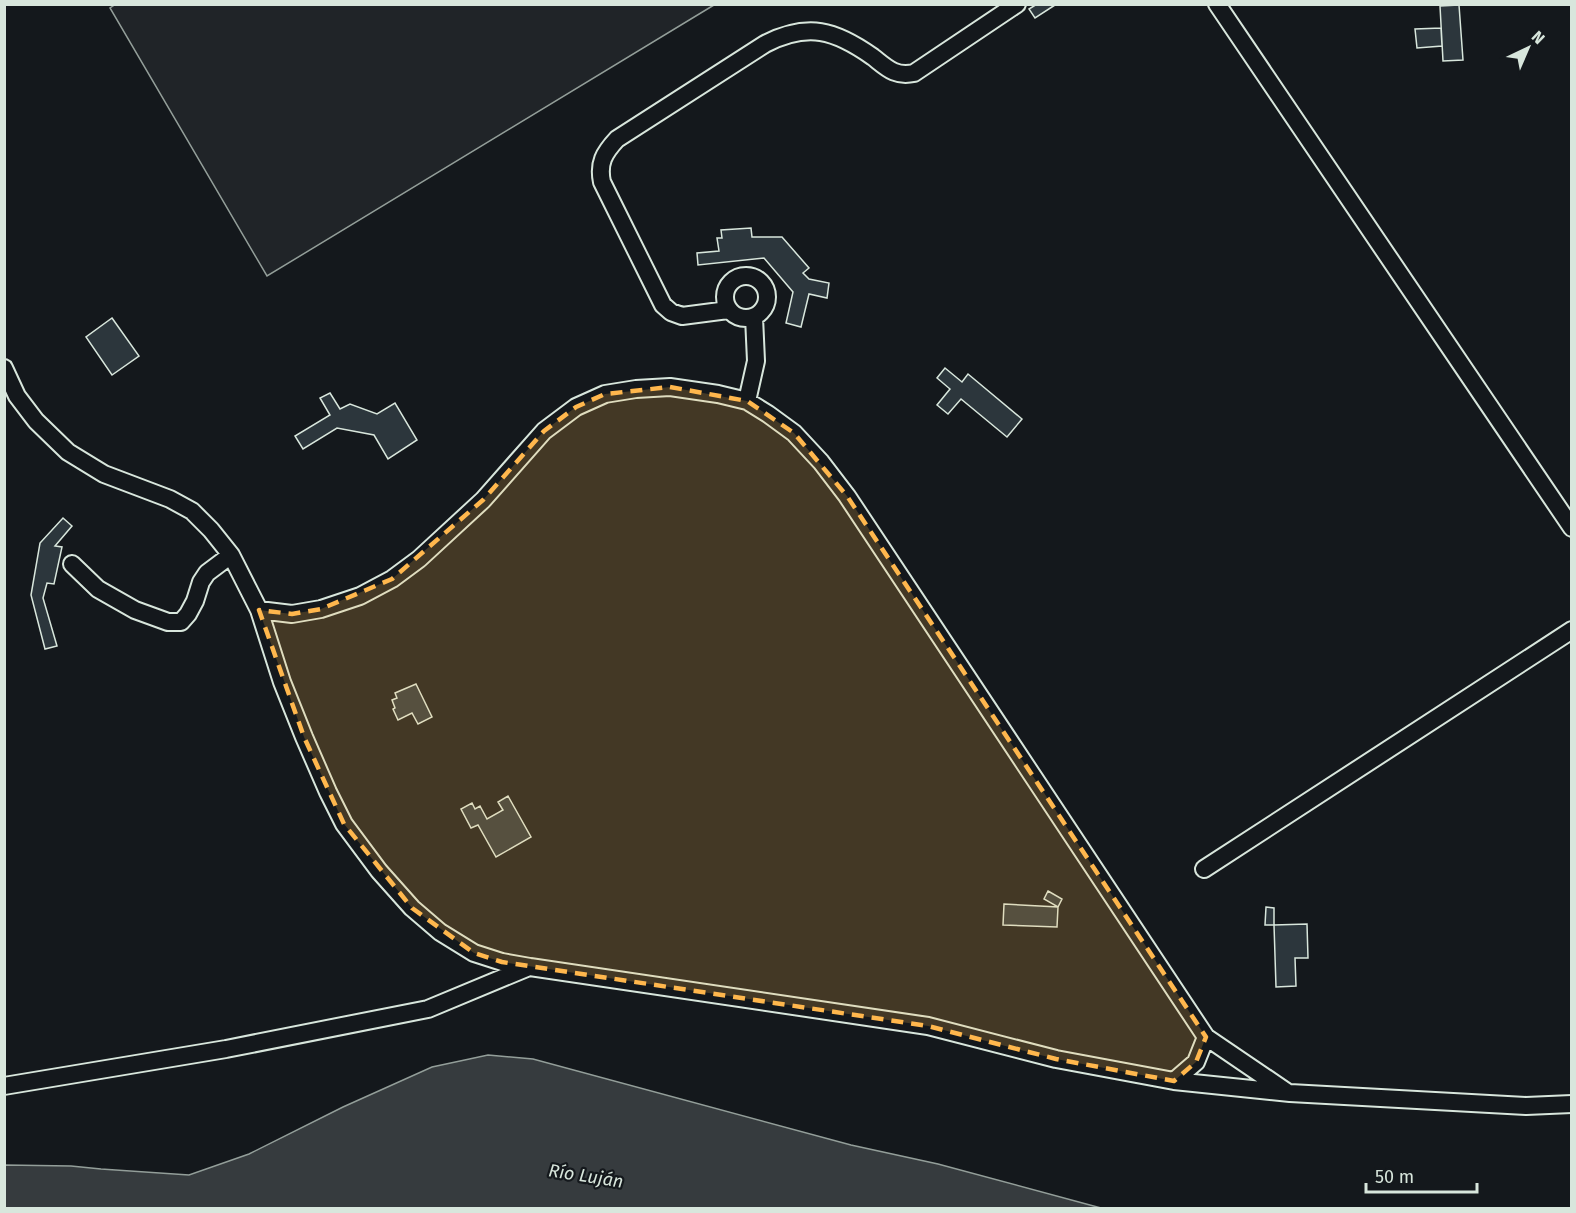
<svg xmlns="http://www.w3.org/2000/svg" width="1576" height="1213" font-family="'Fira Sans',sans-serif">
  <rect width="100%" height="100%" fill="#14181c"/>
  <path fill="#202428" stroke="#939e99" stroke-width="1.5" d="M116 4H714V5L267 276 110 8Z"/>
  <path fill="#363b3e" stroke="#939e99" stroke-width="1.5" d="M488 1055 533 1059 851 1145 938 1164 1101 1208H5V1165L71 1166 101 1169 189 1175 249 1154 343 1107 432 1067Z"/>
  <path fill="#2c363c" stroke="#d8e6dc" stroke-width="1.5" d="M1037 4H1055V5L1035 18 1029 9Z
    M1459 5 1463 60 1443 61 1440 6Z
    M1441 28 1442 46 1417 48 1415 29Z
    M751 228 752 237H782L809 268 803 273 809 279 829 283 827 298 809 294 801 327 786 323 793 292 764 258 698 265 697 253 719 251 717 238H722L721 230Z
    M112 318 139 356 112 375 86 337Z
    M945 368 962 382 968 374 1022 419 1007 437 961 399 948 414 937 405 950 389 937 378Z
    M330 393 340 409 350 404 377 414 395 403 417 440 388 459 374 435 337 428 303 449 295 436 330 415 320 398Z
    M63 518 72 526 55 546 62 547 54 584 47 583 43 598 57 646 45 649 31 595 40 543Z
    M416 684 432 717 418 724 412 713 398 720 393 709 395 708 392 700 397 698 395 693Z
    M508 796 531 837 496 857 478 825 471 828 461 809 472 803 475 809 480 806 487 819 503 810 498 802Z
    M1048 891 1062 899 1058 907 1044 899Z
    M1004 904 1058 907 1057 927 1003 925Z
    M1266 907 1274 908V925H1265Z
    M1307 924 1308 958H1295L1296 986 1276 987 1274 925Z"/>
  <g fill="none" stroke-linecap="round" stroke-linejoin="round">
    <g stroke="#d8e6dc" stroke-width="20">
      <path id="minor" d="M1217 4 1572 528
        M725 297a21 21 0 1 1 42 0a21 21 0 1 1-42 0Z
        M728 310 682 316 671 312 663 305 602 182C598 163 604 153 617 139L765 44C808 22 835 30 873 57 887 68 895 77 914 73L1017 4
        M4 368 17 396 36 421 68 452 104 474 170 499 192 511 211 530 231 555 259 610 282 682 304 737 328 792 344 824 379 871 412 908 440 932 474 953 502 962 530 967 928 1026 1056 1059 1174 1081 1290 1093 1526 1106 1572 1104
        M747 401 756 361 754 317
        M72 564 98 589 135 610 168 622H181L188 614 195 601 201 582 207 573 231 555
        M259 610 292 614 321 609 360 596 392 579 419 559 483 500 544 431 576 407 605 394 636 389 670 387 718 394 747 401 768 414 794 433 821 462 847 496 1206 1037 1196 1062 1174 1081
        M1204 869 1572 630
        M1206 1037 1287 1092
        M4 1086 226 1049 428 1009 529 967"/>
    </g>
    <use href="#minor" stroke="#14181c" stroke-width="16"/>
  </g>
  <path fill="#ffb74d" fill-opacity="0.2" stroke="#ffb74d" stroke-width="4.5" stroke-dasharray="12 8" stroke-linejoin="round" d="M670 387 747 401 794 433 847 496 1206 1037 1196 1062 1174 1081 1056 1059 928 1026 502 962 474 953 412 908 344 824 304 737 259 610 292 614 321 609 392 579 483 500 544 431 576 407 605 394Z"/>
  <g text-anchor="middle" stroke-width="4.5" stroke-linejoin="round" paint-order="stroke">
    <g font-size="18" font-style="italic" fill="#d8e6dc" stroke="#14181c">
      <text transform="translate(586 1176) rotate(9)" y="6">Río Luján</text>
    </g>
  </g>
  <rect width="1576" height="1213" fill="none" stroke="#d8e6dc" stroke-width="12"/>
  <g transform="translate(1528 48) rotate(44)" stroke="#14181c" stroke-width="4.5" paint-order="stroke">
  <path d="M0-4.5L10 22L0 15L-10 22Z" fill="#d8e6dc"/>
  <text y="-9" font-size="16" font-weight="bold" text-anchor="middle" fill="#d8e6dc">N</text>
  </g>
  <path d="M1366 1183v9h111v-9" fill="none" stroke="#d8e6dc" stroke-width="3"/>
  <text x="1375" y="1183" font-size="18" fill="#d8e6dc" stroke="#14181c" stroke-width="4.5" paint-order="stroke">50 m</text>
</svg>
